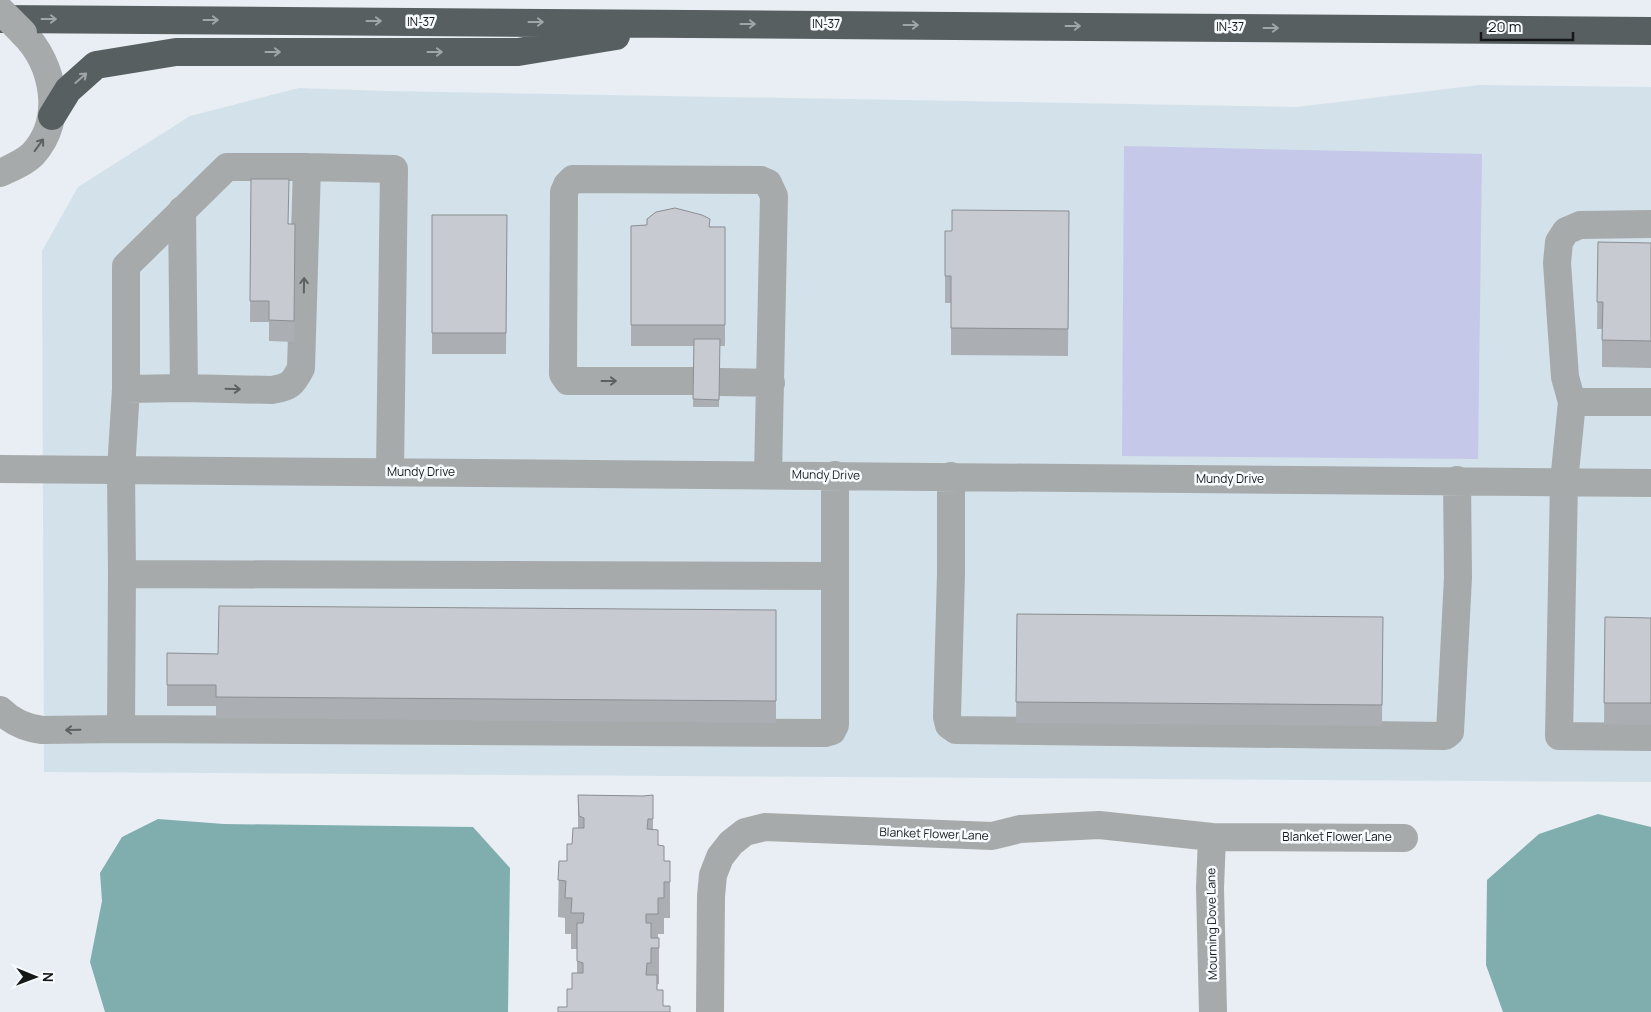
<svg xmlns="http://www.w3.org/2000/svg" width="1651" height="1012" font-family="Manrope,sans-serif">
  <rect width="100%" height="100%" fill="#e8eef3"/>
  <path fill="#d3e1ea" d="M1479 85 1651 87V782L44 772 42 251 78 187 190 116 299 88 386 91 1297 107Z"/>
  <path fill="#c5c8e8" d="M1124 146 1482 154 1478 459 1122 456Z"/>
  <path fill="#80adae" d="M1598 814 1651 827V1012H1503L1486 965 1487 880 1539 834Z
    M158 819 224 824 473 827 510 868 508 1012H105L90 962 102 901 100 873 122 837Z"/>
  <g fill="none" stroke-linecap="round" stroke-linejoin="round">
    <path stroke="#a7aaab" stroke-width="28" d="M0 173C11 168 24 163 33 154 65 119 54 64 23 33
      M1651 224 1580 225 1566 231 1559 242 1557 263 1565 377 1572 402 1564 482 1559 736 1651 737
      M694 381H568L563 374 564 192 567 185 573 179 761 180 768 183 774 196 768 475
      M720 382 771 383
      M184 388 272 390C290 387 293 384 301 368L307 167
      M126 389 184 388 182 210
      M1572 402H1651
      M0 469 1651 483
      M951 476V574L947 717 949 725 956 730 1445 736 1450 732 1458 577 1457 480
      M122 574 121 470 126 389V266L227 167H307L394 169 390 472
      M834 576 122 574 121 729 825 733 832 731 835 725V475
      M0 710C12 722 26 728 42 730L121 729
      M1212 837 1210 888 1213 1012
      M710 1012 711 896 713 875 720 857 731 843 745 832 765 827 992 836 1020 829 1099 825 1212 837 1404 838"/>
    <path stroke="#585f61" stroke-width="28" d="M0 19 1651 31
      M52 116 68 90 96 65 176 52H518L616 36"/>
    <path stroke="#a7aaab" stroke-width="28" d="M0 10 23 33"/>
  </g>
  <path fill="#abafb4" d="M251 179 289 224H295L294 342 269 341V322H250Z
    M1069 211 1068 356 951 355V303H945V231H952Z
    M432 215H507L506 354H432Z
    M647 225 725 227V346H720L719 407H693L694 346H631V226Z
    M1598 242 1651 243V368L1602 367V329H1597Z
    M776 610V723L216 718V706H167V653L218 654Z
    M1017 614 1383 617 1382 726 1016 723Z
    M1605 617 1651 618V725L1604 724Z
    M578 795 643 796 653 795V830L664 861H670V918H664V934H658V938H659V984L567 1007 577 973V949H571V934H565V918L558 917 559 861H567L578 828Z"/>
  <path fill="#c7cbd1" stroke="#8b8e92" d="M251 179H289L288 224H295L294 321 269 320V301H250Z
    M675 208 702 215 710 219 709 227H725V325H631V226L647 225V219L656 212Z
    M952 210 1069 211 1068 329 951 328V276H945V231H952Z
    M432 215H507L506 333H432Z
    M1598 242 1651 243V341L1602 340 1603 302H1597Z
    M694 339H720L719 400 693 399Z
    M219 606 776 610V701L216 697V685H167V653L218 654Z
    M1017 614 1383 617 1382 705 1016 702Z
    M1605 617 1651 618V703H1604Z
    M578 795 643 796 653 795V819H648L647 829 658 830V845L664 846V861H670V882H664V898H658V914H646V923H651V938H659V948H651V963H647L646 975H657V990H663V1006H670V1012H558V1007H567V989H572V973H583V963L577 961V923H583L584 913H571L572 898H565L566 881 558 880 559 861H567V844H572L573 828H584V818L579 816Z"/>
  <defs><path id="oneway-shaft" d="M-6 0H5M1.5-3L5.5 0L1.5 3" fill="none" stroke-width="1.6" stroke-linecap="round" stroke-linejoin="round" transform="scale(1.25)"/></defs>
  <g stroke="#a0a5a8">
    <use href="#oneway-shaft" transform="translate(49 19)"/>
    <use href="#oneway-shaft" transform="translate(211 20)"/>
    <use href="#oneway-shaft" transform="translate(374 21)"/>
    <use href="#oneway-shaft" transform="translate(536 22)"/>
    <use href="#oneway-shaft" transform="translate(748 24)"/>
    <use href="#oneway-shaft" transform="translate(911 25)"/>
    <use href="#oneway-shaft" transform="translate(1073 26)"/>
    <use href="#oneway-shaft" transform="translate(1271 28)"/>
    <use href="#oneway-shaft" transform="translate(273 52)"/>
    <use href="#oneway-shaft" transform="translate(435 52)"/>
    <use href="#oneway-shaft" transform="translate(81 78) rotate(-41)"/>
  </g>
  <g stroke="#5e6062">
    <use href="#oneway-shaft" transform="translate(39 145) rotate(-54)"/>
    <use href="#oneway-shaft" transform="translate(304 285) rotate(-89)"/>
    <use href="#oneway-shaft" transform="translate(609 381)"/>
    <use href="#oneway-shaft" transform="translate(233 389) rotate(2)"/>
    <use href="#oneway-shaft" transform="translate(73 730) rotate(179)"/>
  </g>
  <g text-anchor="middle" stroke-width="5" stroke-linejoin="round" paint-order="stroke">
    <g font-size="12" fill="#151719" stroke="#f7fbfe">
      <text x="421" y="26">IN-37</text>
      <text x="826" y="28">IN-37</text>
      <text x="1230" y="31">IN-37</text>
      <text x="421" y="476">Mundy Drive</text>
      <text transform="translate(826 475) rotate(1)" y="4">Mundy Drive</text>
      <text x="1230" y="483">Mundy Drive</text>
      <text transform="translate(934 834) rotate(2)" y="4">Blanket Flower Lane</text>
      <text x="1337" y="841">Blanket Flower Lane</text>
      <text transform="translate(1212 924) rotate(-91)" y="4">Mourning Dove Lane</text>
    </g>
  </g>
  <g transform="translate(35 977) rotate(91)" stroke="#f7fbfe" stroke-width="4" paint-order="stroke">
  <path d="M0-4L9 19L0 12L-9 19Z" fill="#151719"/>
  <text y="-8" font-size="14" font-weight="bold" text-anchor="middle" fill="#151719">N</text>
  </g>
  <path d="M1481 32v8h92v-8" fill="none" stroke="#151719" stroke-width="2.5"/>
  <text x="1488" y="32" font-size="15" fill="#151719" stroke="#f7fbfe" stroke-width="4" paint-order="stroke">20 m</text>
</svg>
